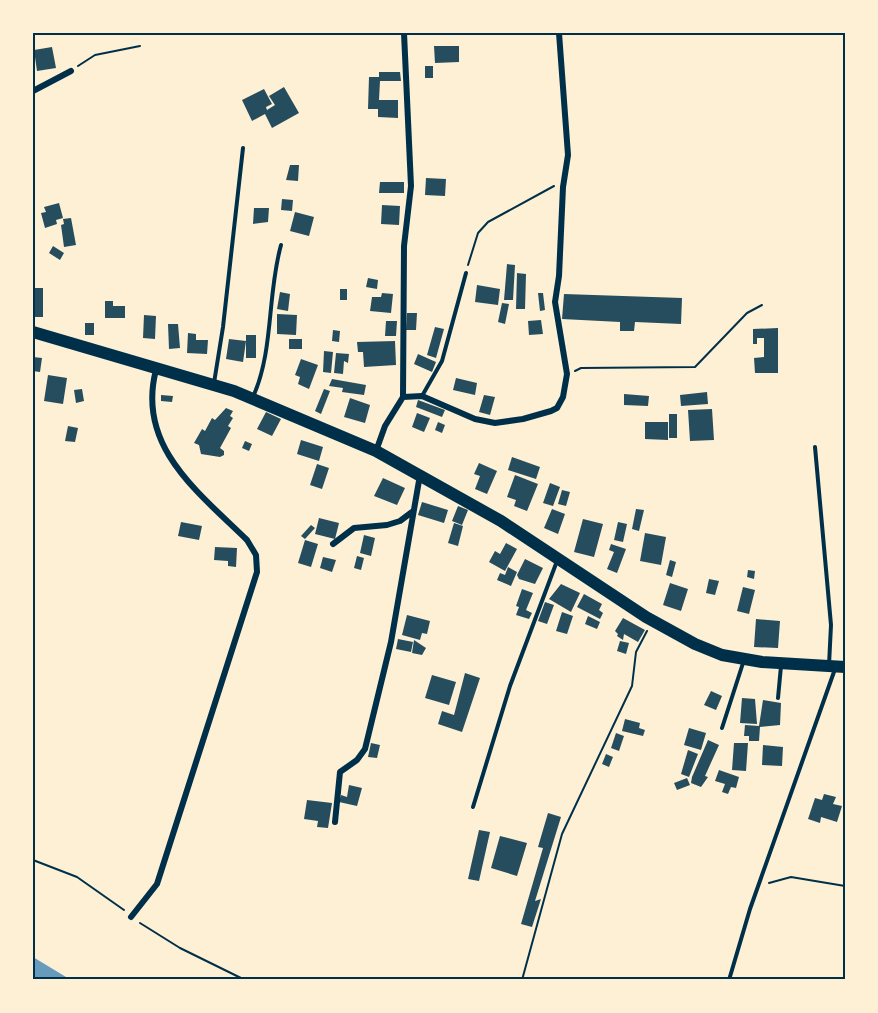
<svg xmlns="http://www.w3.org/2000/svg" width="878" height="1013" font-family="Montserrat,sans-serif">
  <rect width="100%" height="100%" fill="#fdf0d5"/>
  <path fill="#669bbc" d="M33 957 71 980H33Z"/>
  <path fill="#264d5e" d="M434 46H459V62L435 63Z
    M52 47 56 68 37 71 34 50Z
    M425 66H433V78H425Z
    M379 72H400L401 81H380L379 100H398V118L378 117V109H368L369 77H379Z
    M284 87 299 113 272 128 265 114 252 121 242 100 264 89 272 104 266 107 267 110 275 105 269 96Z
    M290 165H299L298 181 286 180Z
    M426 178 446 179 445 196 425 195Z
    M380 182H404V193H379Z
    M282 199 293 200 292 211 281 210Z
    M59 203 63 218 56 220 57 224 45 228 41 213 46 212 44 207Z
    M382 205 400 206 399 225 381 224Z
    M254 208H269L268 222 253 224Z
    M295 212 314 217 309 236 290 231Z
    M71 218 76 245 64 247 61 225 64 224 63 219Z
    M53 246 64 253 60 260 49 253Z
    M507 264 515 265 513 300H504Z
    M517 273 526 274 525 309H516Z
    M368 278 378 280 377 289 366 287Z
    M477 285 500 289 498 305 475 302Z
    M33 288H43V317H33Z
    M340 289H347V300H340Z
    M280 292 290 294 288 311 277 309Z
    M382 293 393 294 391 313 370 311 372 297H381Z
    M538 293H543L545 310 540 311Z
    M564 294 682 298 681 324 635 322 634 331H620V322L562 319Z
    M105 301H113V306H125V318H105Z
    M502 303 509 304 505 324 498 322Z
    M407 313H417L416 330H406Z
    M277 314 297 315 296 335 277 334Z
    M144 315 156 316 155 339 143 338Z
    M541 320 543 334 529 335 528 321Z
    M386 321H397L396 336H385Z
    M85 323H94V335H85Z
    M168 324H178L180 348 169 349Z
    M435 327 444 329 436 358 427 355Z
    M778 328V373H755L754 358 764 357V338H757V344H753V329Z
    M333 330 340 331 339 342 332 341Z
    M188 333 196 334V340H208L207 354 187 353Z
    M246 335H256V358H246Z
    M229 339 246 341 243 362 226 359Z
    M289 339H302V349H289Z
    M395 341 396 365 364 367 363 352H358L357 342Z
    M324 351 333 352 331 373 323 372Z
    M336 353 349 354 348 363 344 361 343 374 334 373Z
    M418 354 436 362 432 372 414 364Z
    M33 357 42 358 40 372 33 371Z
    M301 359 318 365 309 389 298 384 300 377 295 375Z
    M48 375 67 378 63 404 44 401Z
    M456 378 477 383 475 395 453 390Z
    M332 379 366 385 364 395 342 392 343 388 329 386Z
    M82 389 84 401 76 403 74 390Z
    M324 389 330 391 321 414 315 411Z
    M707 392 708 404 681 406 680 395Z
    M624 394 649 396 648 406 624 405Z
    M161 395 173 396 172 402 161 401Z
    M484 395 495 397 490 415 479 412Z
    M350 398 370 405 365 423 344 417Z
    M418 400 445 410 442 417 416 407Z
    M226 408 233 411 230 416 233 418 228 426 231 428 220 448 224 451V455L220 457 201 454 199 445 194 443 202 429 205 431 212 418 215 420Z
    M712 409 714 440 690 441 688 410Z
    M266 412 281 419 272 436 257 429Z
    M417 413 430 418 424 432 412 427Z
    M669 414H677V438H669Z
    M438 422 445 425 442 433 435 430Z
    M645 422H668V440L645 439Z
    M68 426 78 428 75 442 65 441Z
    M301 440 323 447 319 461 297 454Z
    M245 441 252 444 249 451 242 448Z
    M512 457 540 467 536 479 508 470Z
    M479 463 497 471 487 494 475 489 480 476 474 474Z
    M317 464 329 468 322 489 310 485Z
    M515 475 538 484 527 511 514 506 516 500 507 497Z
    M383 478 405 488 397 505 374 496Z
    M550 483 560 487 553 506 543 503Z
    M562 490 570 492 566 506 558 504Z
    M422 502 448 510 444 523 418 515Z
    M458 506 468 510 462 525 452 521Z
    M552 509 565 514 558 534 544 528Z
    M636 509 644 510 639 531 632 529Z
    M319 518 339 523 335 539 315 534Z
    M583 519 603 524 594 557 574 552Z
    M181 522 202 526 199 540 178 536Z
    M618 522 627 524 623 542 614 540Z
    M454 523 463 526 458 546 448 543Z
    M311 525 315 528 305 539 301 536Z
    M645 533 666 537 661 565 640 561Z
    M364 535 375 538 371 556 360 553Z
    M305 540 318 544 311 567 298 563Z
    M506 543 517 549 505 571 489 562 495 551 500 554Z
    M611 544 626 549 617 573 607 569 614 552 609 550Z
    M215 547 237 548 236 567 228 566V561L214 560Z
    M357 556 364 558 361 570 354 568Z
    M323 557 336 560 332 572 320 568Z
    M525 559 543 568 535 584 519 579 517 575Z
    M670 560 676 562 672 577 666 575Z
    M508 567 517 572 511 586 497 580 500 573 505 575Z
    M748 570 755 571 754 579 747 577Z
    M709 579 719 581 715 595 706 593Z
    M670 583 688 589 681 611 663 605Z
    M561 584 580 593 571 612 549 599Z
    M743 587 755 590 749 614 737 611Z
    M522 589 533 593 526 610 532 613 529 619 516 615 519 607 516 606Z
    M584 594 602 604 599 610 603 613 600 619 577 607Z
    M545 602 554 605 547 624 538 621Z
    M562 612 573 616 567 634 556 631Z
    M407 615 430 621 427 634 422 633 420 640 402 635Z
    M588 616 600 622 597 629 585 624Z
    M623 618 645 630 638 642 624 634 623 640 617 636 618 634 615 631Z
    M756 619 780 621 778 648 754 647Z
    M398 639 413 642 411 652 396 649Z
    M414 640 426 648 422 655 412 653Z
    M620 641 629 643 626 654 617 651Z
    M465 673 480 678 462 732 438 724 442 711 454 715Z
    M432 675 456 682 449 705 425 698Z
    M711 691 722 696 716 710 704 705Z
    M742 698 755 699 757 724 740 723Z
    M763 700 781 703 780 725 760 727 759 741H749V736H744L745 725 759 726Z
    M625 719 640 723 639 728 645 730 643 736 622 731Z
    M689 728 706 733 701 750 684 745Z
    M616 733 624 736 619 751 611 748Z
    M708 740 719 745 705 776 708 777 701 787 691 783 692 777Z
    M371 743 380 745 377 758 368 757Z
    M734 743H748L746 771 732 770Z
    M763 745 783 747 782 766 762 765Z
    M688 750 698 754 689 777 681 774Z
    M606 754 613 757 609 767 602 764Z
    M719 770 739 777 736 788 731 787 728 794 722 792 725 784 715 781Z
    M687 778 690 785 677 790 674 783Z
    M349 785 362 788 357 806 339 802 341 795 347 797Z
    M824 794 836 797 833 804 842 806 837 822 821 817 820 823 808 819 815 798 822 800Z
    M307 800 332 803 328 828 317 827 318 821 304 819Z
    M548 813 561 817 535 901 541 899 532 927 521 924 543 848 538 847Z
    M479 830 490 832 479 881 468 879Z
    M500 836 527 843 517 876 491 868Z"/>
  <g fill="none" stroke-linecap="round" stroke-linejoin="round">
    <path stroke="#003049" stroke-width="2" d="M78 66 95 55 140 46
      M468 265 478 233 488 222 554 186
      M575 371 581 368 695 367 747 313 762 305
      M33 860 77 877 124 910
      M769 883 791 877 845 886
      M140 923 180 948 245 980
      M522 980 562 834 632 686 636 652 647 631"/>
    <path stroke="#003049" stroke-width="4" d="M214 383 223 327 243 148
      M422 396 442 361 466 273
      M253 397C274 350 267 295 281 245
      M815 447 831 625 829 665
      M778 698 781 666
      M722 728 744 660
      M473 807 510 686 557 561
      M729 980 750 909 835 669"/>
    <path stroke="#003049" stroke-width="6" d="M33 91 71 71
      M403 397 422 396 475 419 495 423 523 419 551 411 557 408 563 397 567 374 555 302 559 276 563 187 568 155 559 33
      M403 397 404 246 411 186 404 33
      M376 451 385 426 403 397
      M333 544 354 528 387 525 400 521 412 512
      M335 822 340 772 357 760 365 749 391 642 420 475
      M131 917 157 884 257 572 256 555 247 540C198 492 136 446 156 370"/>
    <path stroke="#003049" stroke-width="12" d="M33 332 234 391 376 451 501 521 646 617 695 644 722 655 762 662 845 667"/>
  </g>
  <rect width="878" height="1013" fill="none" stroke="#fdf0d5" stroke-width="69"/>
  <rect x="34" y="34" width="810" height="944" fill="none" stroke="#003049" stroke-width="2"/>
</svg>
